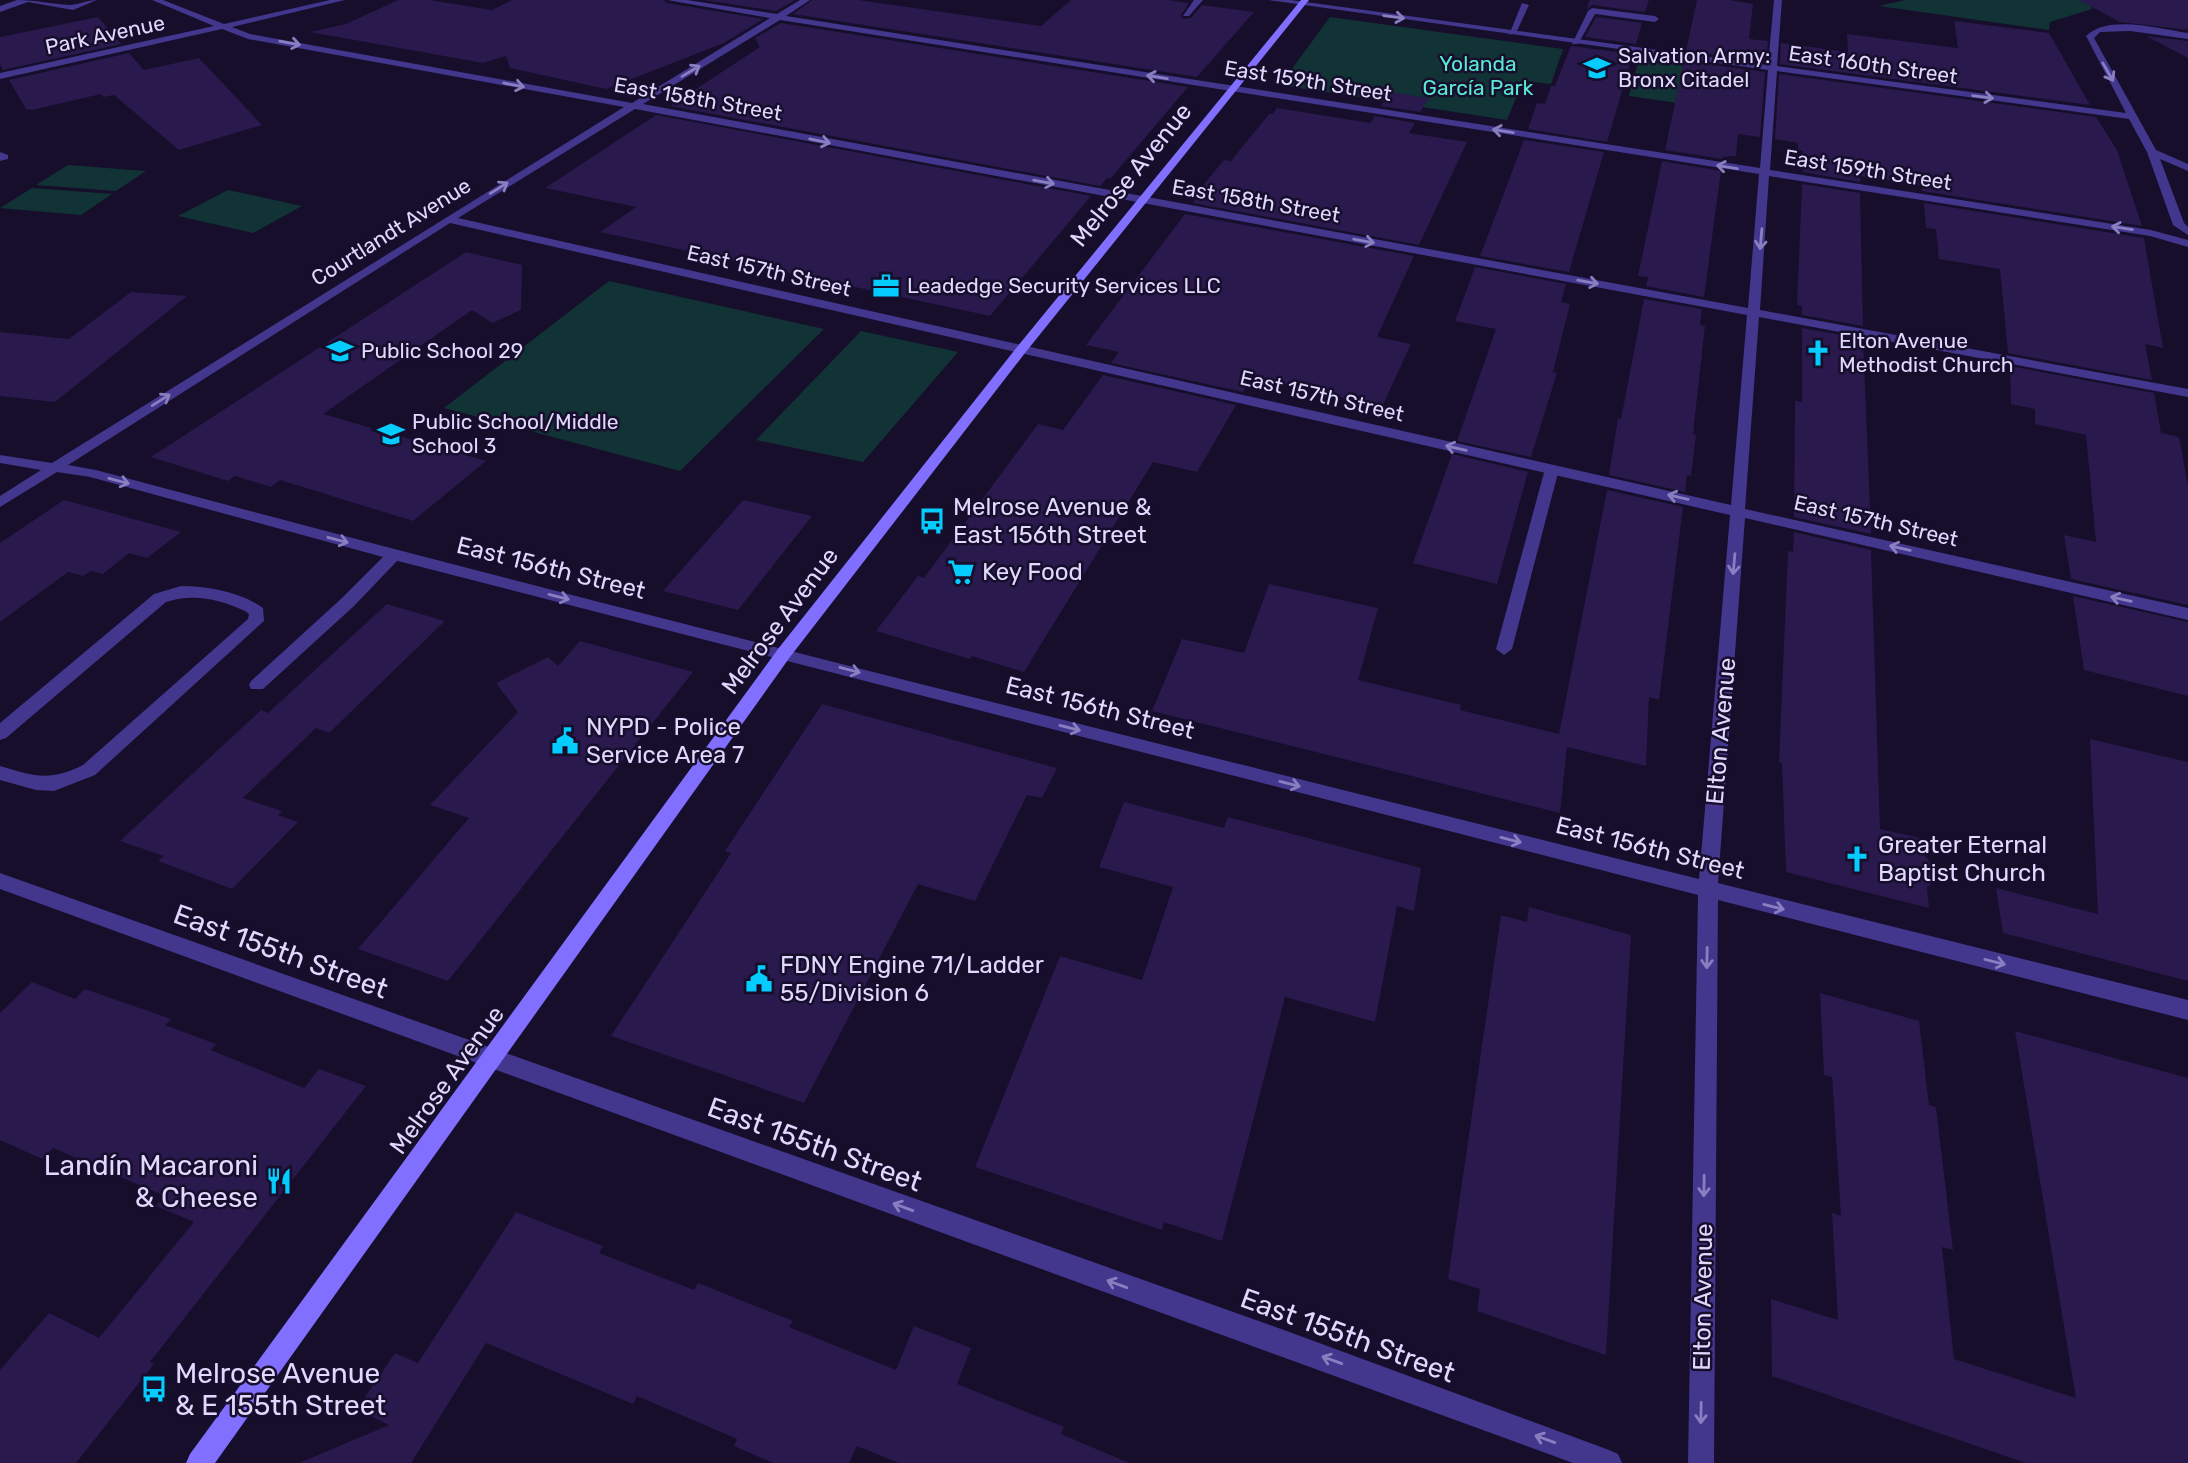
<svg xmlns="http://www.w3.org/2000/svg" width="2188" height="1463" font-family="Rubik,sans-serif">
  <rect width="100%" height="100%" fill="#160e2b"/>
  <path fill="#113335" d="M1905 0H2088L2092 9 2050 22 2049 30 1879 6Z
    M1330 17 1563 49 1551 84 1523 81 1507 120 1280 85Z
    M1639 59 1744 75 1740 112 1629 96Z
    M68 165 146 171 116 191 36 185Z
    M32 188 112 194 81 215 0 208Z
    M228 190 302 206 253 233 178 216Z
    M609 281 824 329 680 471 444 408Z
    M861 331 958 352 863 462 756 440Z"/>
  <path fill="#29194d" d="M398 0H429L492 10 512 0H664L667 3 763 19 724 43 606 89 510 68 506 56 483 63 310 32 346 24Z
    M704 0H795L776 11Z
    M812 0H858L1041 26 1071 0H1168L1189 3 1181 15 1183 19 1191 18 1202 5 1254 12 1197 77 793 14Z
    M1590 0H1649L1645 12 1592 5 1586 10Z
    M1697 0H1730L1753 4 1749 39 1768 41 1766 62 1686 51Z
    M2079 0H2188V30L2120 22Z
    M98 17 121 44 3 70 0 64V37Z
    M1596 17 1642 23 1636 44 1585 37Z
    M1954 21 2049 33 2090 105 1780 64 1781 43 1848 52 1847 34 1958 48Z
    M781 23 1188 87 1110 179 1107 178 1100 186 670 106 760 47 755 38Z
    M2146 36 2188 41V58Z
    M1571 46 1633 54 1607 142 1528 129 1537 103 1545 104 1551 86H1555Z
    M129 53 144 70 199 58 262 125 179 150 114 95 103 97 101 94 32 110 26 109 9 80Z
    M1684 61 1765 72 1760 137 1738 134 1736 156 1723 157 1722 159 1665 150Z
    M1779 74 2096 117 2117 150 2142 226 1922 191V186L1860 176V182L1803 172V151L1798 150V143L1775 139Z
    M1390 92 1429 98 1420 112 1381 106Z
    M1277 108 1370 123 1375 116 1415 123 1409 133 1467 142 1419 245 1193 203 1198 196 1195 195 1224 160 1231 161 1269 114H1273Z
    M656 115 1091 196 990 316 600 232 636 207 545 188Z
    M1524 140 1604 152 1569 272 1480 256Z
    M1662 161 1721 171 1704 297 1646 286 1648 277 1638 276Z
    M1802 184 1860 193 1863 326 1802 315V306L1797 305Z
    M1924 203 2144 238 2163 348 2145 344 2152 380 2008 353 2000 269 1939 259 1936 229 1926 228Z
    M1185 214 1414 256 1377 337 1411 344 1382 407 1252 376 1243 392 1111 363 1119 352 1086 345Z
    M466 252 522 265 521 310 492 323 472 310 323 414 486 461 413 521 280 480 271 487 235 476 228 481 151 457Z
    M1475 267 1566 284 1561 302 1570 304 1553 372 1557 373 1531 457 1457 441 1496 329 1455 321Z
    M131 292 187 296 55 402 0 396V332L69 339Z
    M1644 299 1702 309 1700 325 1705 326 1693 434 1696 435 1691 476 1687 475 1685 492 1609 475 1618 418 1621 419Z
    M1802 328 1863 339 1871 534 1794 517 1795 401 1802 402Z
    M2010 366 2154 393 2161 433 2179 437 2188 486V605L2071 579 2064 535 2096 542 2086 435 2035 424V409L2011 404Z
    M1103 375 1236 405 1197 472 1153 462 1024 672 972 656 970 659 876 631 918 576 924 578 1038 424 1063 430Z
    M1452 454 1528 472 1497 584 1413 563Z
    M1607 490 1683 507 1659 700 1649 697 1646 766 1567 747 1560 813 1152 711 1182 639 1244 653 1269 584 1378 608 1358 680 1461 705 1460 710 1559 734Z
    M64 500 181 532 147 558 129 553 103 574 91 571 83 576 68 572 0 622V543Z
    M743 500 812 516 738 610 663 591Z
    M1794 532 1871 550 1880 829 1920 838 1921 850 1941 877 1927 887 1929 908 1786 872 1782 763 1779 762 1788 551 1793 552Z
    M2073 596 2188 622V696L2084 670Z
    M387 604 445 621 329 733 316 728 243 798 282 811 278 815 298 822 232 889 158 861 164 856 120 841 261 710 268 713Z
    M580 641 693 672 448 981 358 949 469 818 430 805 518 712 496 683 548 657 558 666Z
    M822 704 1057 768 1042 798 1027 795 975 901 918 884 804 1103 611 1036 731 853 725 851Z
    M2090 739 2188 762V981L2003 933 1996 888 2098 914Z
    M1124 802 1224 828 1228 817 1421 868 1414 911 1397 906 1375 1022 1285 997 1222 1241 1164 1222 1162 1230 975 1167 1060 956 1142 980 1173 887 1099 867Z
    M1529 907 1631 935 1606 1355 1477 1311 1480 1289 1448 1279 1501 915 1527 922Z
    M32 982 75 999 85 989 171 1019 165 1025 216 1044 211 1050 304 1088 319 1069 366 1086 150 1362 154 1364 76 1463H0V1370L49 1313 99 1338 194 1222 156 1206 165 1196 53 1148 42 1159 0 1140V1013Z
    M1820 993 1919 1021 1929 1105 1936 1107 1953 1250 1942 1247 1954 1359 2076 1398 2015 1031 2188 1078V1463H2026L1772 1376 1771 1299 1838 1320 1832 1213 1841 1216 1832 1077 1824 1075Z
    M516 1212 603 1246 599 1253 694 1290 698 1283 793 1321 789 1327 896 1370 914 1326 971 1348 957 1384 1064 1427 1061 1434 1129 1463H899L857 1446 849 1463H773L734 1446 737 1439 637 1396 633 1404 486 1343 411 1463H299L389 1425 357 1409 395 1353 418 1363Z"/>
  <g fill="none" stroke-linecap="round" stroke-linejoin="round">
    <path fill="#42368d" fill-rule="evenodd" d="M17 0C35 0 52 4 69 5 78 5 87 0 97 0L73 10 28 2 0 12V6Z
      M1194 0H1203L1189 16H1183Z
      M1522 3 1529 5 1516 33 1509 35Z
      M1592 8 1655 16 1659 19 1655 22 1595 14 1578 44H1572L1588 11Z
      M0 152 8 155V159L0 161Z
      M1552 465 1559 469 1512 649 1504 655 1496 649 1545 469Z
      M394 550 399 551 402 555 399 559 354 606 263 689H251L249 685 251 681 342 598 389 551Z
      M181 586C208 586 241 592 263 608L264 621 95 775 54 791 36 790 0 780V766C34 776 49 782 83 765L248 619 249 614 245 611C220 599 192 593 166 602L6 738 0 740V723L154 594Z"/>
    <path fill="#42368d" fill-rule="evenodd" d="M152 0H163L224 24 330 0H345L232 27 250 34 632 103 770 18 667 0H687L777 14 800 0H810L786 16 1760 168 1768 70 1269 0H1291L1768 65 1774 0H1782L1777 66 2126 113 2086 36C2109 14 2159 29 2188 33V39L2130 31 2100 32 2094 38 2156 150 2188 164V171L2160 159 2184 223 2188 227V235L2173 225 2147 152 2129 119 1777 71 1770 170 2151 230 2188 240V247L2150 236 1769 176 1760 310 2188 389V397L1759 317 1745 509 2188 608V620L1745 518 1718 883 2188 1000V1020L1718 900 1714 1463H1688L1698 895 394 560 90 477 57 472 0 507V496L41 470 0 463V455L52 463 624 107 248 39 222 29 0 79V73L214 26ZM780 20 1759 174 1748 308 643 104ZM635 109 1747 315 1731 505 458 218ZM450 223 1730 515 1699 879C1164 745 629 613 96 470L68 465Z
      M0 873 1284 1330 1609 1450 1618 1454 1622 1463H1573L0 889Z"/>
    <path fill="#816fff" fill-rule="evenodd" d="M1301 0H1309L1025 353 790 657 215 1463H186L190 1454 778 649 1017 347Z"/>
  </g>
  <defs><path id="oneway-shaft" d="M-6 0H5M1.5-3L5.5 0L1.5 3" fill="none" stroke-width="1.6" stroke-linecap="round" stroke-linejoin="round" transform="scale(1.75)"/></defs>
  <g stroke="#897fc0">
    <use href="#oneway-shaft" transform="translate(1394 17) rotate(8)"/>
    <use href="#oneway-shaft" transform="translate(290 43) rotate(10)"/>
    <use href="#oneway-shaft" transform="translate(691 71) rotate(-31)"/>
    <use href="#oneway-shaft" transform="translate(2108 72) rotate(60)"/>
    <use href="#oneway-shaft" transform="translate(1157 77) rotate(-171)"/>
    <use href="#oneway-shaft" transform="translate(514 85) rotate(11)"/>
    <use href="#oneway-shaft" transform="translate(1983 97) rotate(8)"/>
    <use href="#oneway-shaft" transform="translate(1503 131) rotate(-171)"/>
    <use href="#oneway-shaft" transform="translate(820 141) rotate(12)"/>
    <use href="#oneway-shaft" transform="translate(1727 167) rotate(-171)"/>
    <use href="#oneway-shaft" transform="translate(1044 182) rotate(10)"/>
    <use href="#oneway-shaft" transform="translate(499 188) rotate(-32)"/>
    <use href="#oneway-shaft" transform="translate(2122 228) rotate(-171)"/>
    <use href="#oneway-shaft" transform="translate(1761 239) rotate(95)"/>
    <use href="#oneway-shaft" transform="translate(1364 241) rotate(10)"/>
    <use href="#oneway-shaft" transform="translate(1588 282) rotate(10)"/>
    <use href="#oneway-shaft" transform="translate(161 400) rotate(-32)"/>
    <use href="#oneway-shaft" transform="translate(1456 448) rotate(-167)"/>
    <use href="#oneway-shaft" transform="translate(119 481) rotate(15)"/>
    <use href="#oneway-shaft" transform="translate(1678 497) rotate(-167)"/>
    <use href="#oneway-shaft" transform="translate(338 540) rotate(15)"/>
    <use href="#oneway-shaft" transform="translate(1900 548) rotate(-167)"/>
    <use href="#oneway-shaft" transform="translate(1734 564) rotate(95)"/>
    <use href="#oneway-shaft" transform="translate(559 597) rotate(14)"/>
    <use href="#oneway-shaft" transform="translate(2121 599) rotate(-167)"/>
    <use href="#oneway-shaft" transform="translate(850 670) rotate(15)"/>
    <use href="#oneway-shaft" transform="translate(1070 728) rotate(14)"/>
    <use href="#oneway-shaft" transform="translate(1290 784) rotate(14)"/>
    <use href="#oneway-shaft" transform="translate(1511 840) rotate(14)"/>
    <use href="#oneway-shaft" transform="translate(1774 907) rotate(14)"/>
    <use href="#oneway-shaft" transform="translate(1707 958) rotate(91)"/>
    <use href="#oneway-shaft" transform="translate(1995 962) rotate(14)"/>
    <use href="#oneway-shaft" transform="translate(1704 1186) rotate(91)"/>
    <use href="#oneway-shaft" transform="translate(903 1207) rotate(-160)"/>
    <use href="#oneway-shaft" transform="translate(1117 1284) rotate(-160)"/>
    <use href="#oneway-shaft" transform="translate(1332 1360) rotate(-160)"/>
    <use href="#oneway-shaft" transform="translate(1701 1413) rotate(91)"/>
    <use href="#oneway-shaft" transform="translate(1545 1439) rotate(-160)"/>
  </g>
  <defs>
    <g id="school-bare" transform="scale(2.1)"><path d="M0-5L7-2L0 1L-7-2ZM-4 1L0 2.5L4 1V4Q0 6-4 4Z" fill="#04ccff" stroke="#160e2b" stroke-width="2.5" paint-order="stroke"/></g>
    <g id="office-bare" transform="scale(2.1)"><path d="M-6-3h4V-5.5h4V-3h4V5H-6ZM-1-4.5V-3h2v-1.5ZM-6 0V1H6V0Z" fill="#04ccff" stroke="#160e2b" stroke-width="2.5" paint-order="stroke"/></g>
    <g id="church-bare" transform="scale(2.1)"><path d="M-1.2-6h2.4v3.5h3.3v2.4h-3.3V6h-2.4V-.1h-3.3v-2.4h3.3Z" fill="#04ccff" stroke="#160e2b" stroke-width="2.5" paint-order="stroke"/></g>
    <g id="bus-bare" transform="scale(2.1)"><path d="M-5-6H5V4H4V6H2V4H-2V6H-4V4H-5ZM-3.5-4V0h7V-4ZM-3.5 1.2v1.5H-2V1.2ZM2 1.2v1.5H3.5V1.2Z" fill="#04ccff" stroke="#160e2b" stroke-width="2.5" paint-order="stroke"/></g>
    <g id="supermarket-bare" transform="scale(2.1)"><path d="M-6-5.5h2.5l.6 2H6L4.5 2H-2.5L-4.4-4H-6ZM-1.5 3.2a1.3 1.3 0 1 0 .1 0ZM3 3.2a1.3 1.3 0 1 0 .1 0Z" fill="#04ccff" stroke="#160e2b" stroke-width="2.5" paint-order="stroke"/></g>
    <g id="civic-bare" transform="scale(2.1)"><path d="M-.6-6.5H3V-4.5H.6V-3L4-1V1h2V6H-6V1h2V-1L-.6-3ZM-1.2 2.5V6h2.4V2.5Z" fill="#04ccff" stroke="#160e2b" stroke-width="2.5" paint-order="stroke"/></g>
    <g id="restaurant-bare" transform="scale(2.1)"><path d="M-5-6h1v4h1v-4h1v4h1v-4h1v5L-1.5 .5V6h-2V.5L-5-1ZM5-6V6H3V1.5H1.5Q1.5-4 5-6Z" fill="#04ccff" stroke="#160e2b" stroke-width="2.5" paint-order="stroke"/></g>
  </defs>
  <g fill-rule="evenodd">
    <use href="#school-bare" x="1597" y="68"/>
    <use href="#office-bare" x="886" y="286"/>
    <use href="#school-bare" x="340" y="351"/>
    <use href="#church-bare" x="1818" y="353"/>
    <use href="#school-bare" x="391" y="434"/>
    <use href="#bus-bare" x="932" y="521"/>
    <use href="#supermarket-bare" x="961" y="572"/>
    <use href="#civic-bare" x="565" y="741"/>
    <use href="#church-bare" x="1857" y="859"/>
    <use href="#civic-bare" x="759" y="979"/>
    <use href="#restaurant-bare" x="279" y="1181"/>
    <use href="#bus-bare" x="154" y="1389"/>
  </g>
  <g text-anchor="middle" stroke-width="5" stroke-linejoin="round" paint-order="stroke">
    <g font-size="21" fill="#e0d8ff" stroke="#160e2b">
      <text transform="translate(105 35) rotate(-12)" y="7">Park Avenue</text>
      <text transform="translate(1873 65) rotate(8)" y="7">East 160th Street</text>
      <text transform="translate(1308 81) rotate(9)" y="7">East 159th Street</text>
      <text transform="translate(698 99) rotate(10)" y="7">East 158th Street</text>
      <text transform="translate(1868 170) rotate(9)" y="7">East 159th Street</text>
      <text transform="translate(1256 201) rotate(10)" y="7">East 158th Street</text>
      <text transform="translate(391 232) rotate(-32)" y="7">Courtlandt Avenue</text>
      <text transform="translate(769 271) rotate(13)" y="7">East 157th Street</text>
      <text transform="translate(1322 396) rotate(13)" y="7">East 157th Street</text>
      <text transform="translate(1876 521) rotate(13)" y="7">East 157th Street</text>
    </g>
    <g font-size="21" fill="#e0d8ff" stroke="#160e2b" text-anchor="start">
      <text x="1618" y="63">Salvation Army:<tspan x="1618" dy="24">Bronx Citadel</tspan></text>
      <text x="907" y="293">Leadedge Security Services LLC</text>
      <text x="1839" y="348">Elton Avenue<tspan x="1839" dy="24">Methodist Church</tspan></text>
      <text x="361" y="358">Public School 29</text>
      <text x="412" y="429">Public School/Middle<tspan x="412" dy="24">School 3</tspan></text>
    </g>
    <g font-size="21" fill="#5ae9d4" stroke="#160e2b">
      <text x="1478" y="71">Yolanda<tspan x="1478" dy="24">García Park</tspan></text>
    </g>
    <g font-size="24" fill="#e0d8ff" stroke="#160e2b">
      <text transform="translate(1131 175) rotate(-51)" y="8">Melrose Avenue</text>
      <text transform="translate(551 568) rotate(14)" y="8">East 156th Street</text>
      <text transform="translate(780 621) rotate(-53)" y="8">Melrose Avenue</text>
      <text transform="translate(1100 708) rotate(14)" y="8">East 156th Street</text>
      <text transform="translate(1721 731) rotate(-85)" y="8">Elton Avenue</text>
      <text transform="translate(1650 848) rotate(14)" y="8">East 156th Street</text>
      <text transform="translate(447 1080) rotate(-54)" y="8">Melrose Avenue</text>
      <text transform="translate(1703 1297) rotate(-89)" y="8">Elton Avenue</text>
    </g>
    <g font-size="24" fill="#e0d8ff" stroke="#160e2b" text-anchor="start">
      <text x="953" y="515">Melrose Avenue &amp;<tspan x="953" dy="28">East 156th Street</tspan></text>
      <text x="982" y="580">Key Food</text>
      <text x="586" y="735">NYPD - Police<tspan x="586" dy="28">Service Area 7</tspan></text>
      <text x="1878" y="853">Greater Eternal<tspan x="1878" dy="28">Baptist Church</tspan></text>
      <text x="780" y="973">FDNY Engine 71/Ladder<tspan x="780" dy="28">55/Division 6</tspan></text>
    </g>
    <g font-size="28" fill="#e0d8ff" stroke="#160e2b">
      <text transform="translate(281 951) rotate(20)" y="10">East 155th Street</text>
      <text transform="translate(815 1144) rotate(20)" y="10">East 155th Street</text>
      <text transform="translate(1348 1335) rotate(20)" y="10">East 155th Street</text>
    </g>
    <g font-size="28" fill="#e0d8ff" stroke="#160e2b" text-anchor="end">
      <text x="258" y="1175">Landín Macaroni<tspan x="258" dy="32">&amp; Cheese</tspan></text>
      <text x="175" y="1383" text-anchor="start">Melrose Avenue<tspan x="175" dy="32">&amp; E 155th Street</tspan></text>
    </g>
  </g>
</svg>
